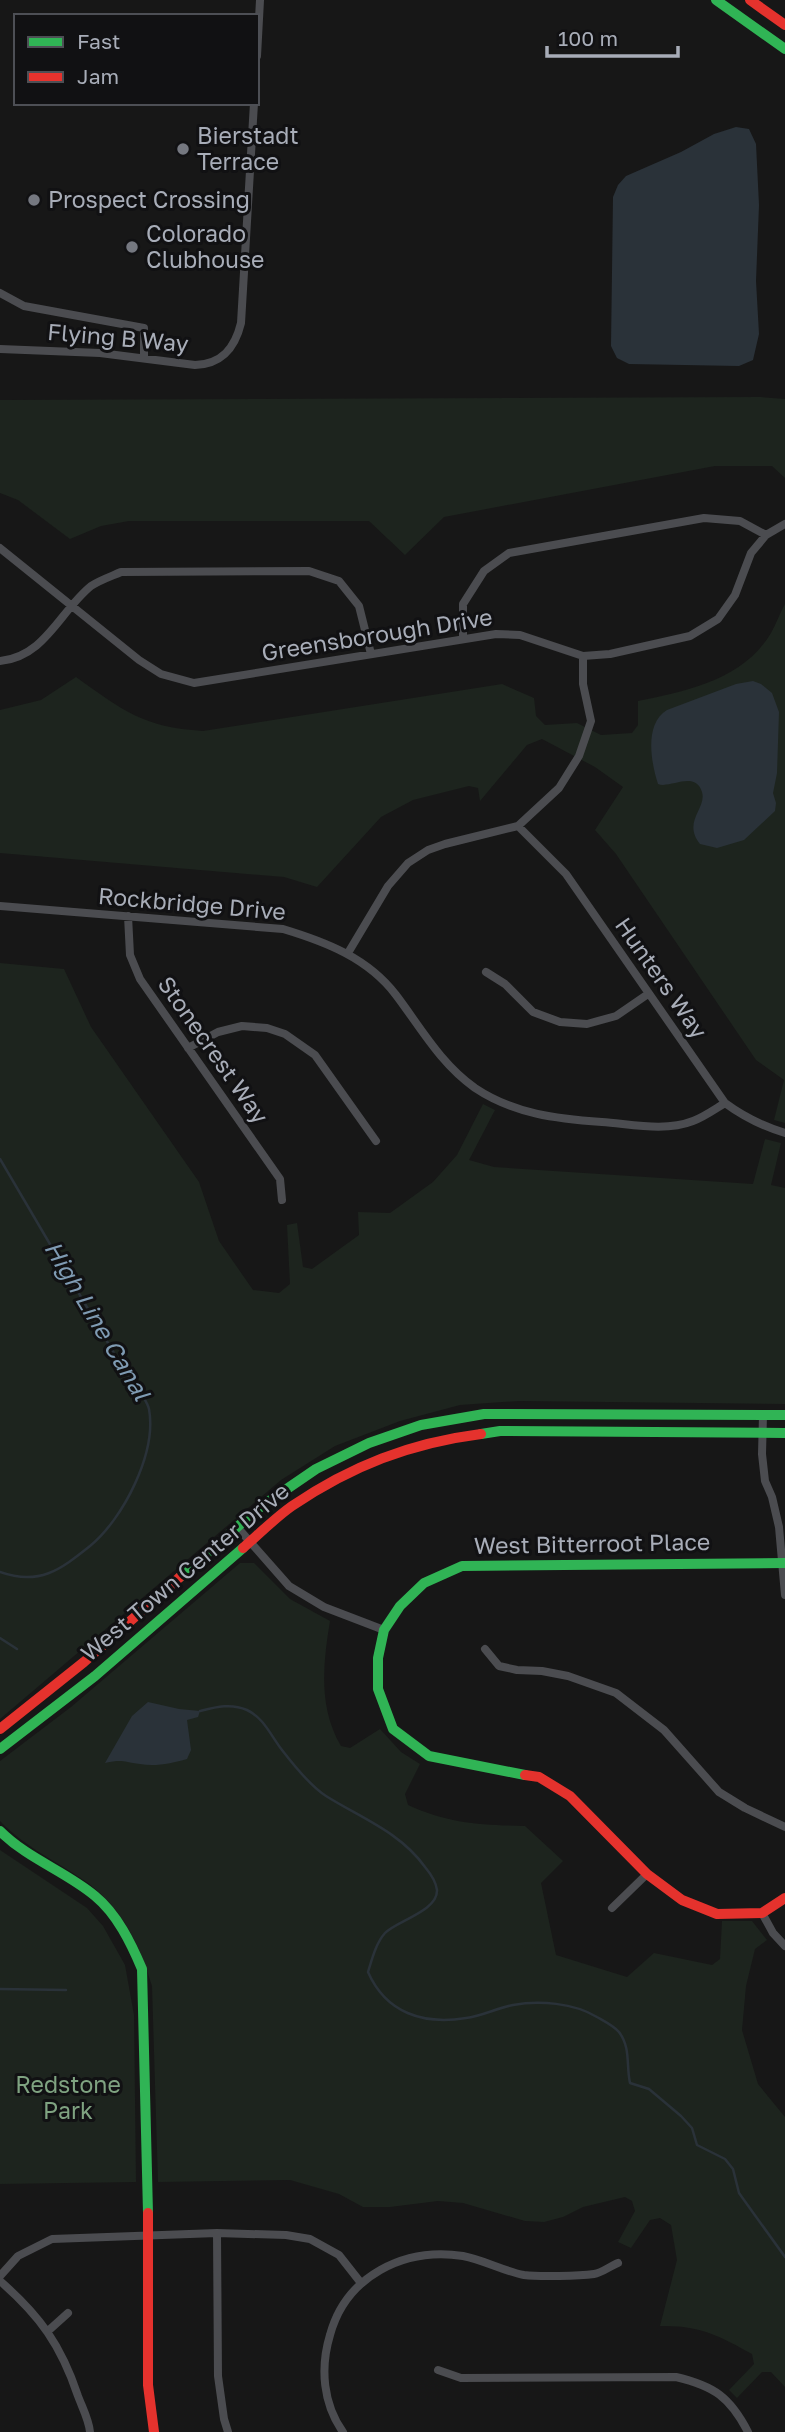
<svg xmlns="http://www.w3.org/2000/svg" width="785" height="2432" font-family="'Golos Text',sans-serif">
  <rect width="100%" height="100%" fill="#171717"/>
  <path fill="#1d241e" d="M760 397 785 399V478L772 466H715L444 517 405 555 369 521H129L101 526 70 539 18 500 0 493V400Z
    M785 604V1123L774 1120 784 1080 756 1060 616 854 595 830 623 787 595 767 542 739 527 745 480 801 478 788 469 786 413 800 381 817 317 887 284 877 0 853V710L41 700 76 677C124 711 142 727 203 731L502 684 534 698 536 716 545 725 577 723 601 735 632 733 638 725V701C687 691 743 680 771 633 776 624 780 613 785 604Z
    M0 963 64 969 91 1027 199 1182 219 1241 253 1290 279 1293 290 1284 287 1225 297 1223 303 1267 312 1269 359 1235 358 1212 390 1213 433 1182 457 1155 483 1104 495 1110 469 1160 494 1167 753 1184 765 1139 781 1143 771 1185 785 1188V1404L519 1401 460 1405 400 1421 335 1446 281 1480 0 1719Z
    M240 1563H254L290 1599 330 1621C323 1663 318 1707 341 1746L350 1748 380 1729 401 1752 420 1764 405 1794 408 1805C450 1824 481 1825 525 1826L563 1861 541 1883 556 1955 627 1977 654 1953 712 1965 720 1959 722 1921H752L767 1940 755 1949 746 1986 742 2030 758 2084 785 2117V2387L771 2372H762L737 2398 729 2390 754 2364 752 2354C720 2336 699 2325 660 2326L677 2260 671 2225 660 2218 650 2220 631 2248 618 2242 635 2211 632 2201 625 2197 583 2207 563 2217 544 2222 525 2221 463 2203 438 2201 390 2207H363L339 2194 290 2180 158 2182 152 1986C140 1945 123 1910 88 1883 58 1862 26 1848 0 1821V1761L71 1707Z
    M0 1850 87 1908 103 1926 125 1965 134 2015 136 2182 0 2184Z"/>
  <path fill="#2a3239" d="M736 127 749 129 756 144 759 205 756 281 759 334 753 360 739 366 629 364 617 358 611 346 613 197 618 185 626 176 681 152 714 134Z
    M753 681 761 684 772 693 779 712 777 773 773 793 776 803 775 811 744 840 717 848 700 844C682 822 707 808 702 792 695 770 670 789 658 784 651 762 644 724 667 710L736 684Z
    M148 1702 179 1709 200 1711 198 1717 187 1720 191 1750 187 1759C172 1763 156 1767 140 1764 123 1762 123 1759 105 1763L132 1716Z"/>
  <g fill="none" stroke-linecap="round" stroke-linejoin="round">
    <path stroke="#2a3239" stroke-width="2.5" d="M0 1159C39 1226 79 1293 118 1360 126 1374 146 1396 149 1409 157 1453 123 1519 90 1546 60 1570 39 1586 0 1572
      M0 1638 17 1649
      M200 1711C216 1707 231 1703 247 1710 264 1718 271 1736 282 1750 292 1763 312 1787 326 1796 361 1818 400 1832 425 1867 430 1873 436 1882 437 1890 438 1911 396 1921 385 1933 376 1943 372 1959 368 1972 386 2013 423 2025 466 2018 482 2016 497 2008 513 2005 539 2000 574 2003 597 2017 604 2021 614 2026 619 2032 631 2048 626 2065 630 2083L649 2089 681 2116 692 2128 697 2145 725 2159 733 2169 739 2193 785 2257
      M0 1989 66 1990"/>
    <path stroke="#4b4c50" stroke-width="8" d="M257 56 260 0
      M0 293 24 306 144 328V357
      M0 349 100 353 195 365C222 364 235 348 241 323L254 103
      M0 548 139 660 161 674 194 683 496 634 520 635 583 656 610 654 690 636 718 619 735 595 751 553 766 535 785 524
      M463 638V604L484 571 509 553 704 518 740 521 766 535
      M0 661C45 657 60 611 91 586 100 580 112 576 121 572L309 571 339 581 359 606 371 654
      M518 826 566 874 725 1103C744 1117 762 1126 785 1133
      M0 906 283 929C326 942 368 958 396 995 421 1028 440 1063 475 1088 514 1114 557 1119 602 1122 631 1124 665 1132 693 1121 704 1117 715 1109 725 1103
      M128 916 130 955 140 979 280 1179 282 1200
      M348 953 388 886 408 863 428 850 445 844 518 826 559 788 579 756 591 721 583 684V656
      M486 972 505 984 533 1012 560 1022 587 1024 616 1016 648 994
      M188 1048 218 1032 242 1026 267 1028 285 1034 315 1055 376 1141
      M763 1415 762 1454 765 1481 772 1497 779 1527 785 1595
      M237 1527 289 1586 324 1607 384 1630
      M485 1649 499 1666 517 1670 542 1671 568 1676 616 1693 664 1730 719 1792 745 1808 785 1827
      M612 1908 647 1874
      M762 1913 773 1933 785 1946
      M217 2233 218 2376 224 2419 228 2432
      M0 2276 18 2256 52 2239 217 2233 286 2235 310 2239 339 2255 361 2283
      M0 2281C40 2316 61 2345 78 2396 82 2407 89 2420 90 2432
      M48 2331 68 2313
      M438 2370 461 2378 676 2377C714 2386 730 2397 748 2432
      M343 2432C323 2404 320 2368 330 2335 346 2276 404 2247 463 2256 484 2260 503 2271 524 2275 539 2277 579 2276 594 2274 602 2273 610 2266 618 2263"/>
    <path stroke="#30b455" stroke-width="10" d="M716 0 785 49
      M481 1434 500 1431 785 1433
      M180 1577 259 1508 316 1469 369 1443 421 1425 484 1414 785 1415
      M0 1749 95 1676 243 1548
      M525 1775 429 1756 393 1729 378 1689V1658L384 1630 400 1606 424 1583 462 1566 785 1563
      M0 1831C28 1859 65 1871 95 1896 117 1914 131 1943 142 1969L148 2213"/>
    <path stroke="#e5322d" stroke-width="10" d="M750 0 785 25
      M243 1548C259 1534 275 1518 292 1506 351 1466 410 1443 481 1434
      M0 1729 84 1662 180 1577
      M525 1775 539 1777 570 1796 647 1874 682 1900 717 1914 762 1913 785 1898
      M148 2213V2385L154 2432"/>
  </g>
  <g fill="#757880" stroke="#111113" stroke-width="2.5">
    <circle cx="183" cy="149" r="7"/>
    <circle cx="34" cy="200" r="7"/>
    <circle cx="132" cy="247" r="7"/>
  </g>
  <g text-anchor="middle" stroke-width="6" stroke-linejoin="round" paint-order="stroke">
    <g font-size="23" fill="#a8adb8" stroke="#111113" text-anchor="start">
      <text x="197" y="144">Bierstadt<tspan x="197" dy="26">Terrace</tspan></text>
      <text x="48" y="208">Prospect Crossing</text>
      <text x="146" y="242">Colorado<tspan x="146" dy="26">Clubhouse</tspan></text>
    </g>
    <g font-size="23" fill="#a8adb8" stroke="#111113">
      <text transform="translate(118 338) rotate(5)" y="8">Flying B Way</text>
      <text transform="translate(377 635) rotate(-9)" y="8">Greensborough Drive</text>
      <text transform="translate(192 904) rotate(5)" y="8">Rockbridge Drive</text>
      <text transform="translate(661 978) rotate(55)" y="8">Hunters Way</text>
      <text transform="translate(213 1050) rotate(55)" y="8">Stonecrest Way</text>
      <text transform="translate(592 1544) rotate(-1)" y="8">West Bitterroot Place</text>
      <text transform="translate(185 1572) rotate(-40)" y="8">West Town Center Drive</text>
    </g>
    <g font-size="23" fill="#7fa381" stroke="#111113">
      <text x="68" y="2093">Redstone<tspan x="68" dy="26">Park</tspan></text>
    </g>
    <g font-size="24" font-style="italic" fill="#7f9bb3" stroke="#111113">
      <text transform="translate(97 1321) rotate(59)" y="8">High Line Canal</text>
    </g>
  </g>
  <rect x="14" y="14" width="245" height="91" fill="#111113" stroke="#4d4f55" stroke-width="2"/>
  <rect x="28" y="37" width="35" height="10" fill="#30b455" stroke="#4d4f55" stroke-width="2"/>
  <text x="77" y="49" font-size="21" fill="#a8adb8">Fast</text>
  <rect x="28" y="72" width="35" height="10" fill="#e5322d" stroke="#4d4f55" stroke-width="2"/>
  <text x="77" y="84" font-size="21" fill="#a8adb8">Jam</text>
  <path d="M547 46v10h131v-10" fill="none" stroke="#a8adb8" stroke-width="3.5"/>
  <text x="558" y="46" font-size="21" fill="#a8adb8" stroke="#111113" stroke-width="5" paint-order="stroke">100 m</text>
</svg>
